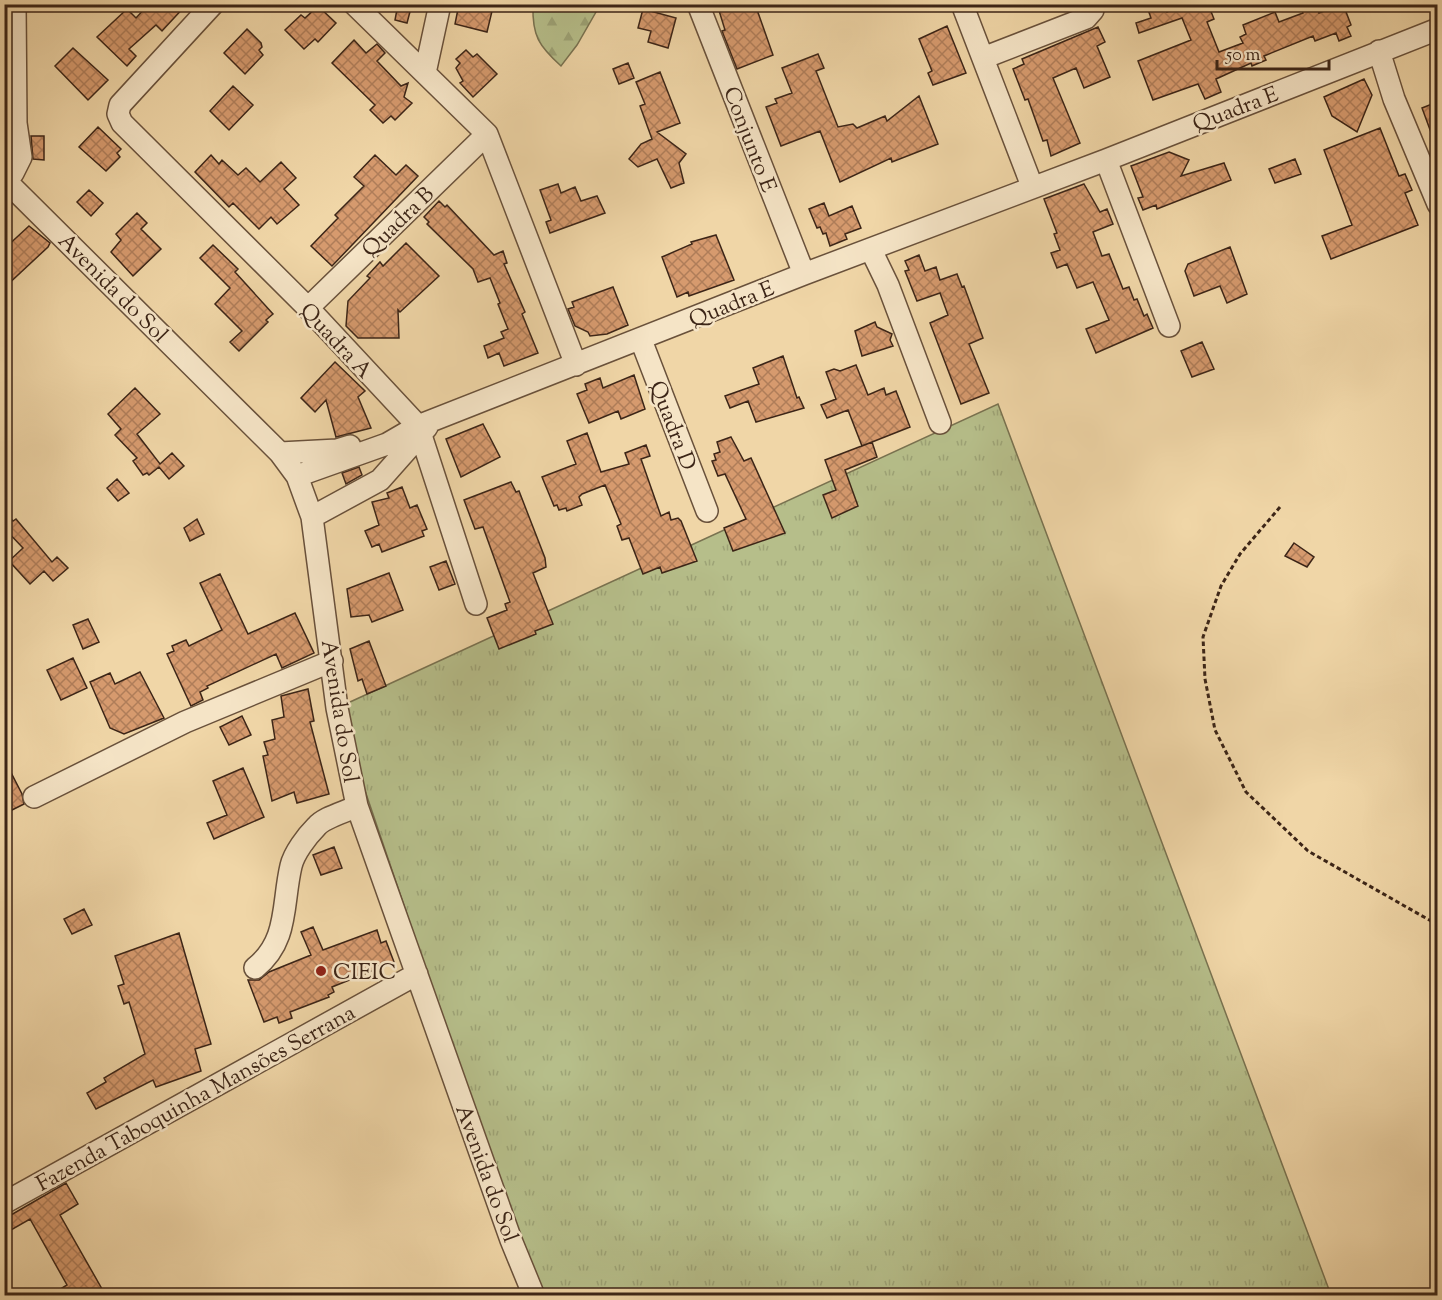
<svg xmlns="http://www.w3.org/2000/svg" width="1442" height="1300" font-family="'Sorts Mill Goudy',serif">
  <defs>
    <pattern id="grass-tufts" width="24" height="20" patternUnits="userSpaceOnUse" patternTransform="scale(1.5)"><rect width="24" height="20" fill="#b6be8a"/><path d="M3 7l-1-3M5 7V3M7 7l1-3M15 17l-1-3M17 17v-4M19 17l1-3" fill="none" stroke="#9da376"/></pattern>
    <pattern id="forest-firs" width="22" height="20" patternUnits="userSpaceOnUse" patternTransform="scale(1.5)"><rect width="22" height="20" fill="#b6be8a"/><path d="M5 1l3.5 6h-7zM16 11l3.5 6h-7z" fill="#9da376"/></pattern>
    <pattern id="building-cross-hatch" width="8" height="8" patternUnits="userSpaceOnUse" patternTransform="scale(1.5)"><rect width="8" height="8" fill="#d69a6e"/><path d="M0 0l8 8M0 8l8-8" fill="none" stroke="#af7d59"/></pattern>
  </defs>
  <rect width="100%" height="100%" fill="#f0d6a7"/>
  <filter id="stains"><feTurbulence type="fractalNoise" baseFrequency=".00333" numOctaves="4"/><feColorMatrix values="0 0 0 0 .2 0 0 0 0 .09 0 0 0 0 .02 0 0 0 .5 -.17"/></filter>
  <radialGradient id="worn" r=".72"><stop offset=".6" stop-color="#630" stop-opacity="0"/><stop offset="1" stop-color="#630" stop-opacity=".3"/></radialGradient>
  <path fill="url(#grass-tufts)" stroke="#797250" stroke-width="1.5" d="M998 404 1331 1295H536L337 708Z"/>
  <path fill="url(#forest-firs)" stroke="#797250" stroke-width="1.5" d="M533 5H600L577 45 561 66C539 46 532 36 533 5Z"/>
  <path fill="url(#building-cross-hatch)" stroke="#3c2517" stroke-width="1.5" d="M149 4H187L162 31 156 25 129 49 136 56 127 66 97 37 127 9 136 18Z
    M398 4H412L407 23 395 20Z
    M459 4 493 7 487 32 455 24Z
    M717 4H755L773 55 737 69 722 31 725 30Z
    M1146 4H1164L1167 12 1186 4H1208L1214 19 1207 22 1219 52 1243 43 1240 37 1246 34 1243 25 1275 12 1279 22 1303 13 1300 4H1316L1319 13 1343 4 1351 25 1347 27 1351 36 1339 41 1336 33 1315 41 1313 36 1264 56 1266 60 1252 66 1251 63 1216 79 1221 92 1205 99 1198 84 1153 100 1138 61 1191 40 1182 18 1139 33 1136 23 1151 18Z
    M318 6 336 23 318 42 315 39 304 49 285 30 301 15 305 18Z
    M643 9 676 18 668 48 648 42 651 31 638 28Z
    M947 26 966 73 933 85 928 73 932 71 919 39Z
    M1098 27 1105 42 1097 46 1110 77 1084 88 1076 68 1053 78 1080 143 1051 156 1047 140 1043 141 1028 99 1025 100 1013 69 1024 64 1022 59Z
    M247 29 261 43 262 47 259 50 263 55 245 74 224 53Z
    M354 40 366 53 377 44 385 53 377 61 401 86 408 83 404 97 412 103 395 120 391 116 383 123 370 110 375 105 332 63Z
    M73 48 108 80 88 100 55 66Z
    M466 50 473 57 477 54 497 74 473 97 460 83 463 81 456 68 460 63 456 59Z
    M818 54 824 68 816 71 838 127 853 124 857 128 885 116 887 121 919 96 938 144 892 162 891 158 840 182 820 131 781 146 766 107 777 103 775 99 792 93 782 68Z
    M628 63 634 78 619 84 613 69Z
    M660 72 680 123 657 132 686 154 679 163 684 183 671 188 657 159 638 167 629 159 641 144 652 139 640 106 645 104 636 82Z
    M1364 79 1372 95 1357 132 1332 116 1324 97Z
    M233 86 253 105 229 130 210 111Z
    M1437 102V146H1436L1422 108Z
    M98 127 121 149 117 153 120 157 106 171 79 147Z
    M1380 128 1399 176 1405 174 1412 190 1405 193 1418 225 1331 259 1322 236 1352 225 1324 150Z
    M31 136H44V160L33 159Z
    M1169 152 1189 160 1181 176 1224 163 1231 180 1157 209 1156 205 1143 210 1138 198 1143 197 1131 166Z
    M211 155 219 164 222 160 238 175 246 168 260 182 281 162 296 178 284 189 299 205 277 224 271 217 259 229 233 203 229 207 195 172Z
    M375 155 396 175 406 165 418 176 332 266 311 246 338 218 335 215 364 186 354 177Z
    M1295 159 1301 174 1275 183 1269 169Z
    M558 184 561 193 575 187 581 201 597 196 605 213 550 233 546 222 551 220 540 190Z
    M1084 184 1100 212 1107 209 1113 224 1093 232 1102 256 1109 254 1123 289 1129 287 1134 300 1137 299 1144 316 1147 314 1153 328 1096 353 1086 329 1109 320 1093 282 1077 288 1067 264 1057 268 1051 253 1060 250 1054 234 1057 233 1044 199Z
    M89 190 103 203 91 216 77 202Z
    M439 201 445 207 447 205 494 255 503 251 507 263 504 264 525 312 522 314 538 353 504 366 499 353 488 358 484 346 504 338 501 332 508 329 498 304 500 303 490 278 478 282 473 269 427 224 429 222 424 217Z
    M824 203 829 216 852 206 861 228 845 234 847 239 830 246 826 233 823 234 820 227 817 228 809 209Z
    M137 213 147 223 141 229 161 249 133 276 111 252 121 240 116 234Z
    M29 226 50 243 48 247 4 288V249Z
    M716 235 734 280 689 296 688 292 677 297 662 257 692 244 691 242Z
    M406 243 439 276 400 312 398 310 399 338H358L346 326 348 301 370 278 367 276 380 262 383 266Z
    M213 245 238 269 235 272 273 314 266 320 268 322 239 351 230 342 242 331 215 304 230 288 200 258Z
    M1230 247 1247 294 1227 303 1220 286 1194 296 1185 271 1188 264Z
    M919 255 925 271 936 267 940 280 957 274 962 287 964 286 983 338 969 344 989 393 961 404 930 323 948 315 940 293 917 301 905 271 909 270 905 261Z
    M613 287 628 325 607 334 590 336 588 332 575 326 568 309 574 307 572 302Z
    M875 322 877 327 892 334 890 340 893 346 862 356 855 331Z
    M1202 342 1214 369 1192 377 1181 351Z
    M783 356 797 398 799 397 804 408 756 422 748 401 730 408 725 396 759 384 753 368Z
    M335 362 365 391 358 397 371 428 336 437 326 400 315 412 301 398Z
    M856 365 868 395 884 388 886 395 896 391 910 427 862 446 848 410 827 418 821 405 836 399 826 372 834 369 840 371Z
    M634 375 645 409 621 419 618 411 589 423 577 394 587 390 585 384 600 378 603 388Z
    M135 388 160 414 137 434 160 464 172 453 184 466 169 479 159 467 149 475 147 473 143 475 133 461 137 458 115 435 121 429 108 414Z
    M483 424 500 457 461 477 446 439Z
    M587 433 601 472 629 464 625 453 646 445 650 456 641 459 661 516 669 512 671 520 678 518 681 521 697 561 662 573 660 567 643 574 629 538 622 540 617 526 621 524 605 485 582 494 579 497 582 505 567 511 566 508 559 510 557 505 554 506 542 477 576 464 567 441Z
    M731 437 744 461 751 458 785 533 733 551 724 528 746 519 725 474 718 476 712 461 716 460 714 454 720 452 717 442Z
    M872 442 877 457 845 470 858 506 832 518 823 495 836 490 825 460Z
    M359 467 362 475 346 484 342 473Z
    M117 479 129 493 118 501 107 488Z
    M511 482 516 492 519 491 545 558 546 567 533 573 553 624 535 631 536 634 499 649 487 618 507 610 505 604 510 602 483 527 475 529 464 500Z
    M402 487 410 508 417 505 427 529 422 531 424 536 382 552 379 544 372 547 365 531 379 525 372 502 389 498 387 493Z
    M6 514 13 521 16 519 52 562 57 557 68 568 53 581 44 571 30 584 9 561 23 548 4 528Z
    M197 519 204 534 190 541 184 528Z
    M1294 543 1314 557 1307 567 1285 556Z
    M446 561 455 584 439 590 430 567Z
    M389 573 403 610 372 622 369 615 351 617 347 589Z
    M220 574 248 634 295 613 314 653 282 668 276 654 207 686 208 688 200 692 203 700 191 706 167 654 174 651 172 646 186 640 189 646 222 630 200 583Z
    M88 619 99 642 83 649 73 625Z
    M369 641 386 686 367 694 362 679 358 681 350 649Z
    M73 658 87 688 61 700 47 670Z
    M140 672 164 718 124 734 110 728 90 682 110 673 115 684Z
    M308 689 314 721 310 722 329 794 297 803 294 792 272 801 263 756 268 755 264 742 275 739 272 720 284 717 281 696Z
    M242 716 251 735 229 745 220 727Z
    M4 759 22 794 24 804 4 814Z
    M243 768 264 817 214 839 207 823 227 815 213 781Z
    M334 847 342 868 321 875 313 855Z
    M84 909 92 925 72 934 64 919Z
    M313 927 323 950 377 930 381 943 386 941 394 962 332 987 334 992 328 995 329 997 290 1012 292 1018 279 1023 277 1017 264 1022 248 980H259L269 972 311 955 301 932Z
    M179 933 211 1044 195 1049 201 1071 156 1087 153 1080 96 1109 87 1093 106 1082 104 1078 145 1054 129 1002 124 1004 118 986 124 984 115 956Z
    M66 1183 78 1204 60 1215 106 1296H49L67 1285 30 1219 4 1234V1219Z"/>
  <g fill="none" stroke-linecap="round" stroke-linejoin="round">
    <g stroke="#69513b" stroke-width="24">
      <path id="minor" d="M213 4 120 105 118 114 122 123 308 308 418 426 476 604
        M354 4 487 134 576 365
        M698 4 804 274
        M962 4 1032 186
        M1379 51 1394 99 1438 204
        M983 58 1086 18 1093 10 1094 4
        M425 73 440 4
        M1106 160 1169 326
        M6 178 13 173 21 157 16 123 15 4
        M6 181 280 453 297 476 312 517 337 708 357 806 511 1240 534 1296
        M871 250 888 285 940 423
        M308 308 487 134
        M641 340 707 511
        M280 453 337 450 350 446
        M297 476 387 444 418 426 804 274 1106 160 1438 29
        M312 517 380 480 427 427
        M34 797 185 722 332 661
        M255 968C289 941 282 904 291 866 294 853 307 836 316 827 324 817 346 812 357 806
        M4 1203 417 974"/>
    </g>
    <path stroke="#3c2517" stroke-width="3" stroke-dasharray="4.5 3" stroke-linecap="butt" d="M1280 507 1240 554 1221 586 1203 637 1205 679 1215 730 1246 792 1308 851 1438 925"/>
    <use href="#minor" stroke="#f5e4c6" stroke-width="21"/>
  </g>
  <circle fill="#8f2418" stroke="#f5e4c6" stroke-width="2" cx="321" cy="971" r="6"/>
  <g text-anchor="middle" stroke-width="5" stroke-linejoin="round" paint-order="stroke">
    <g font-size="22" fill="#3c2517" stroke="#f5e4c6">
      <text transform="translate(1235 108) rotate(-21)" y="8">Quadra E</text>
      <text transform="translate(751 139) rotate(69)" y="8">Conjunto E</text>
      <text transform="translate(397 221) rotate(-44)" y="8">Quadra B</text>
      <text transform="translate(114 287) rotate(45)" y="8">Avenida do Sol</text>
      <text transform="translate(731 303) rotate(-22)" y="8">Quadra E</text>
      <text transform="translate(337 340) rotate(47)" y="8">Quadra A</text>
      <text transform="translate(674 425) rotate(69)" y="8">Quadra D</text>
      <text transform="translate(341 711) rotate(81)" y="8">Avenida do Sol</text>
      <text transform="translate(195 1097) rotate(-29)" y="8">Fazenda Taboquinha Mansões Serrana</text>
      <text transform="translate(488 1173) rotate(70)" y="8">Avenida do Sol</text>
    </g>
    <g font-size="22" fill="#3c2517" stroke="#f5e4c6" text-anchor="start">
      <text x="333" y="979">CIEIC</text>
    </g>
  </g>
  <rect width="1442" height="1300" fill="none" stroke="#f0d6a7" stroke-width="24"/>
  <rect x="6" y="6" width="1430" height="1288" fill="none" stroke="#3c2517" stroke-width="3"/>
  <rect x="12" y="12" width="1418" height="1276" fill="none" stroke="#3c2517" stroke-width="1.5"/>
  <path d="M1217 60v9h112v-9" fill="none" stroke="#3c2517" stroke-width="3"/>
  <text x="1226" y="60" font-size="18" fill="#3c2517" stroke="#f5e4c6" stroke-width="4.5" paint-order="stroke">50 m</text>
  <rect width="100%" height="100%" filter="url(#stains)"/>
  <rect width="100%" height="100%" fill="url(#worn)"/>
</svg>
